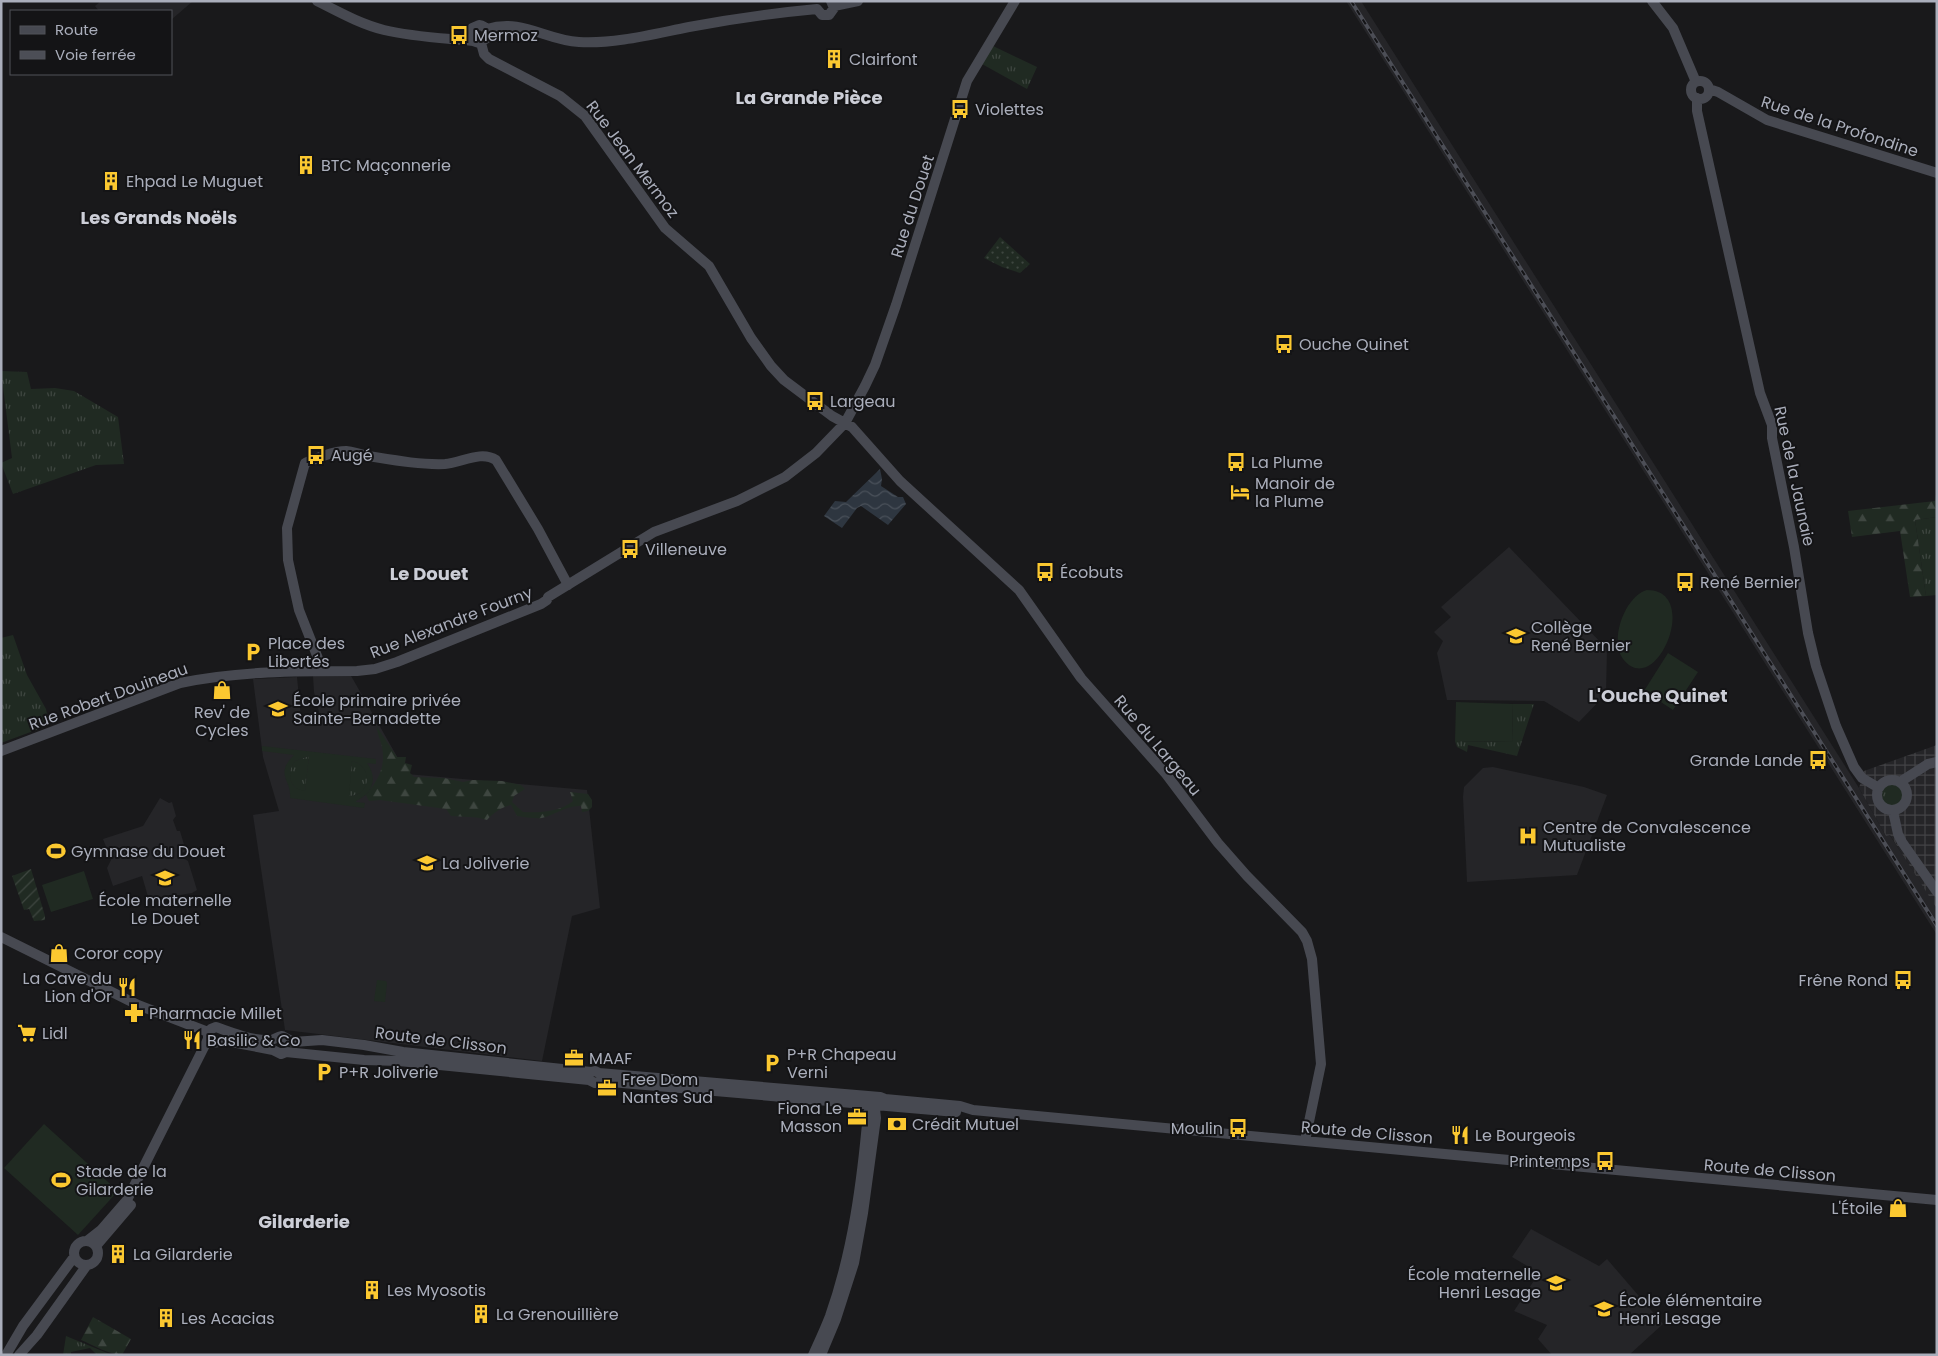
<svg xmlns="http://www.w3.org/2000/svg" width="1938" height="1356" font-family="Poppins,sans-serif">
  <defs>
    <pattern id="industrial-grid" width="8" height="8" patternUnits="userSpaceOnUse" patternTransform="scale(1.25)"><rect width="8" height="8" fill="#252528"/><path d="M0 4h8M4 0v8" fill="none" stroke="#424245"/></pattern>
    <pattern id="grass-tufts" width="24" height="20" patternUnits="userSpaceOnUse" patternTransform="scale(1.25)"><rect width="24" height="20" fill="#202a22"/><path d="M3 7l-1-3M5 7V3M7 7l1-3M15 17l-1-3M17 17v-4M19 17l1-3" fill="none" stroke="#3e4640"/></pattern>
    <pattern id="forest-firs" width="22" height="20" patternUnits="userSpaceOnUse" patternTransform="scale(1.25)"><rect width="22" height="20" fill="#202a22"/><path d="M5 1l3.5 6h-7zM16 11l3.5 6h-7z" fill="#3e4640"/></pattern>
    <pattern id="park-dots" width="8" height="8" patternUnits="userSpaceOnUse" patternTransform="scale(1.25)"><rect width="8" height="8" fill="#202a22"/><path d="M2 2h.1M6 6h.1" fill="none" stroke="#3e4640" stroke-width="1.8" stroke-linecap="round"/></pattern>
    <pattern id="garden-furrows" width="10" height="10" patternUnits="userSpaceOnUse" patternTransform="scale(1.25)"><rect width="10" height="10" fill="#202a22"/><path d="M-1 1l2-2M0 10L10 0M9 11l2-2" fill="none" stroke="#3e4640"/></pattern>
    <pattern id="water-waves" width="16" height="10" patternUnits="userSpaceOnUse" patternTransform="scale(1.25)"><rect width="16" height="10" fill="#2e3640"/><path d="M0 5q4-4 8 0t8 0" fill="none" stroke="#4a515a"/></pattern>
  </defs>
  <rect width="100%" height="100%" fill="#19191b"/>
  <path fill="#252528" d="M101 1H193L171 20V11H99L95 6Z
    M1346 1H1361L1859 788 1886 836 1889 834 1937 907V935Z
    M1509 547 1607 649 1606 694 1579 722 1544 701 1447 700 1437 653 1443 641 1434 632 1451 617 1441 607Z
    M350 674 407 774 587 790 600 908 572 916 542 1061 285 1030 253 815 279 811 263 757 253 679 297 677 301 718 320 716 314 692 313 676Z
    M1493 767 1584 787 1607 795 1577 875 1467 882 1463 797 1464 787 1483 768Z
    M160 798 169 803 172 802 176 816 173 820 177 831H180L186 851 182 853 183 858 188 861 197 890 192 893 149 900 142 876 113 886 107 868 112 858 107 849 103 839 143 826Z
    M1531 1229 1599 1266 1607 1259 1663 1324 1629 1355H1552L1538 1339 1547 1325 1514 1311 1539 1273 1512 1257Z"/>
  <path fill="url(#industrial-grid)" d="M1937 745V907H1936L1890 835 1886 836 1859 788 1864 771Z"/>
  <path fill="url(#grass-tufts)" d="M993 46 1037 67 1027 89 982 64Z
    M1 371 27 372 31 389 55 388 74 391 118 417 124 464 96 465 13 494 1 463 12 458Z
    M1937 517V595L1926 596 1915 520Z
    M13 635 27 675 46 709 48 718 44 727 1 743V638Z
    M1513 704H1534L1517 756 1468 745 1467 752 1457 747 1455 741 1512 742Z
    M309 756 305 792H303C289 787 286 772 295 761Z
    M352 761C375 767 372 796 348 796Z
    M1881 795a11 11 0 1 1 22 0a11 11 0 1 1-22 0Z
    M66 1336 112 1355H97L90 1348 71 1352V1355H63Z"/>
  <path fill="url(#forest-firs)" d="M1937 488V517L1915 520 1926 596 1910 597 1900 531 1852 537 1848 511 1935 501Z
    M377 727 397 757H406L405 763 412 765 410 773 414 777 444 778 463 782 473 780 502 781 521 785 525 789 514 796 512 802 523 812C539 813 560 812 573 801L570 792 588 794 592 800V807L588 811 582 812 581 806C568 805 554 815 542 818 534 819 525 817 517 816L511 805C502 807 493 813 487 820 475 816 464 817 451 816L446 809 380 800 369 801 366 795C378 780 386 767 382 747 381 740 377 735 377 727Z
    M93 1317 131 1339 122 1355C110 1355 93 1345 81 1340Z"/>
  <path fill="url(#park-dots)" d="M1000 237 1030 264 1020 273 1002 267 984 258Z"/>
  <path fill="url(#garden-furrows)" d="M31 869 45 916V920L34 921 29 909 24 910 12 876Z"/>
  <path fill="#202a22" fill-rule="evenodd" d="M1647 590C1702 590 1656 701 1623 659 1609 640 1625 596 1647 590Z
    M1668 653 1698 672 1673 710 1644 691Z
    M1456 702 1513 704 1512 742 1455 741Z
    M262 746 376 759V764L367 763C378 778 373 794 356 801V802L365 803 364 808 290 798C292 780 274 775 294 755L262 751ZM309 756 305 791C289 790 286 772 295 761ZM352 761C374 766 371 796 349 796Z
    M84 871 93 899 51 912 42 885Z
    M377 980 386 981 387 983 385 1002 374 1001Z
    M44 1124 118 1191 78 1235 4 1168Z"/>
  <path fill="url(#water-waves)" d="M880 469 882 479 881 486 898 497H903L906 504 888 525 861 506 857 508 842 528 824 516 835 501 846 502Z"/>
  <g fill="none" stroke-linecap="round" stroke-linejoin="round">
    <path stroke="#474951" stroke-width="10" d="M317 1C339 12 360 24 384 30 413 37 443 38 473 41L479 43 487 38C489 31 486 26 479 25L472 28 470 34 473 41
      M1652 1 1673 28 1696 82
      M834 6 858 1
      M817 9 822 15H829L834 8 831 1
      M487 29C522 18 545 40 579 42 615 44 653 34 689 27 731 19 774 13 817 9
      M481 43 484 54 489 59 560 96 585 116 665 228 709 266 751 338 771 366 784 380 832 416 852 427 900 481 1019 590 1081 678 1166 774 1218 843 1247 876 1302 932 1307 941 1312 959 1321 1064 1305 1141
      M1691 90a9 9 0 1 1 18 0a9 9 0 1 1-18 0Z
      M1709 89 1718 92 1767 120 1937 173
      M1697 98V111L1760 393 1772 425V438L1794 547 1808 633 1816 666 1836 726 1854 767 1862 778 1879 788
      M323 671 299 610 288 560 287 528 305 463C317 458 333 451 346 451 353 452 361 454 368 456 393 460 420 465 445 464 461 463 481 450 496 460L538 529 568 585
      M1 751 180 683C237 671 298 671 357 671L375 669 397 662 541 604 547 600 548 597 654 532 737 501 785 477 816 453 845 423 865 386 875 365 896 305 967 81 1015 1
      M1877 795a15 15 0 1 1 30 0a15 15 0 1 1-30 0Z
      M1900 782 1928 764 1937 762
      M1893 811 1898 834 1902 842 1937 892
      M1 937 138 1005 208 1032
      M208 1032 211 1029 216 1027C232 1033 253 1041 271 1040 275 1039 277 1037 282 1036L293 1042 322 1040 364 1045 403 1052 591 1072 595 1071 599 1073 880 1097 885 1099 960 1106 973 1110 1937 1200
      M208 1032V1039L212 1043 226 1041 273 1050 281 1054 286 1052 364 1060 399 1061 589 1080 595 1083 599 1081 956 1112
      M74 1253a12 12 0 1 1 24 0a12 12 0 1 1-24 0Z
      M87 1241 101 1230 127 1200 208 1039
      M96 1246 131 1205
      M6 1355 23 1326 74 1257
      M19 1355 37 1335 87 1265
      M813 1355C819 1342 825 1329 830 1316 853 1251 862 1181 868 1113L871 1105
      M821 1355 836 1319 854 1263 863 1213 876 1118 875 1109 872 1102"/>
    <g stroke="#4c4e56" stroke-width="4">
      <path id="rail" d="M1351 1 1937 926"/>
    </g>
    <use href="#rail" stroke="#141416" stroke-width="2" stroke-dasharray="5.5" stroke-linecap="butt"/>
  </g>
  <defs>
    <g id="bus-bare" transform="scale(1.5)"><path d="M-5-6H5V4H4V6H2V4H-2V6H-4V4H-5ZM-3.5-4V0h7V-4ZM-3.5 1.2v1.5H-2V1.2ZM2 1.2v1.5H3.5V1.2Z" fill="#fbc830" stroke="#141416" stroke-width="2.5" paint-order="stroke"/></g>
    <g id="building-bare" transform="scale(1.5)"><path d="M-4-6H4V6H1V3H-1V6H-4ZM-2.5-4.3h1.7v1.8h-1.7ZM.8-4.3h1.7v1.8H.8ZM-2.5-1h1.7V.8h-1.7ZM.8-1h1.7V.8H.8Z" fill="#fbc830" stroke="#141416" stroke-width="2.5" paint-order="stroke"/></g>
    <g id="hotel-bare" transform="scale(1.5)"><path d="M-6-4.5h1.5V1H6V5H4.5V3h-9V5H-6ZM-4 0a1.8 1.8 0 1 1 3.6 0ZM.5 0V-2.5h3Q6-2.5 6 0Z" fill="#fbc830" stroke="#141416" stroke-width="2.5" paint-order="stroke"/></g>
    <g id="school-bare" transform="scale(1.5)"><path d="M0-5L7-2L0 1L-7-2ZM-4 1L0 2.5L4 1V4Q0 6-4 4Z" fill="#fbc830" stroke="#141416" stroke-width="2.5" paint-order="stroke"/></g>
    <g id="parking-bare" transform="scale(1.5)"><path d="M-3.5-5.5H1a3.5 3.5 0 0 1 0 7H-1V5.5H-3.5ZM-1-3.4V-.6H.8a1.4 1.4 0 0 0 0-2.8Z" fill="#fbc830" stroke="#141416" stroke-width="2.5" paint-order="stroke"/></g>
    <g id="shop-bare" transform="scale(1.5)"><path d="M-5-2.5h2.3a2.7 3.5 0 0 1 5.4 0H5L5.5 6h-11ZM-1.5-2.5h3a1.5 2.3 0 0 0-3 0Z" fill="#fbc830" stroke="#141416" stroke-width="2.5" paint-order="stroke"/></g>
    <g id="hospital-bare" transform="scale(1.5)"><path d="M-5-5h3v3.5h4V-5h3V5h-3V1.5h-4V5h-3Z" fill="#fbc830" stroke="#141416" stroke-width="2.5" paint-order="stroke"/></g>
    <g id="stadium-bare" transform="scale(1.5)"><path d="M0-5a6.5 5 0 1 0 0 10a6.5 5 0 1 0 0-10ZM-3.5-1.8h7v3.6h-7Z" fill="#fbc830" stroke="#141416" stroke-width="2.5" paint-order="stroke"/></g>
    <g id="restaurant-bare" transform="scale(1.5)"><path d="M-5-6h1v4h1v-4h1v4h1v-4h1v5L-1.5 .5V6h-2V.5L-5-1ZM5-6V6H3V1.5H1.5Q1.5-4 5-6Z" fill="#fbc830" stroke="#141416" stroke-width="2.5" paint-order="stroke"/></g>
    <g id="pharmacy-bare" transform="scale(1.5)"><path d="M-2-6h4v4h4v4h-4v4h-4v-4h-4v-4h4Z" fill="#fbc830" stroke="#141416" stroke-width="2.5" paint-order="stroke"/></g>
    <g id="supermarket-bare" transform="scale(1.5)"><path d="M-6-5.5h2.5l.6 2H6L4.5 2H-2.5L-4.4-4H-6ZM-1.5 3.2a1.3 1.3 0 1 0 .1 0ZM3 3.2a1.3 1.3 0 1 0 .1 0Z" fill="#fbc830" stroke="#141416" stroke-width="2.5" paint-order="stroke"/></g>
    <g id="office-bare" transform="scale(1.5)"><path d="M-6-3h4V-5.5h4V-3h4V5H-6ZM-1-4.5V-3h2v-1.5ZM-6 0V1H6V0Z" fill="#fbc830" stroke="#141416" stroke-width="2.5" paint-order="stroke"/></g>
    <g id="bank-bare" transform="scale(1.5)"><path d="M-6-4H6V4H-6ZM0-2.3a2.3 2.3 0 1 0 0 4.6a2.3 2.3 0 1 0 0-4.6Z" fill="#fbc830" stroke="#141416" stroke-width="2.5" paint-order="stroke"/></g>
  </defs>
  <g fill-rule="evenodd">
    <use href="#bus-bare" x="459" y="35"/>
    <use href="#building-bare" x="834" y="59"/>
    <use href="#bus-bare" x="960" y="109"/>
    <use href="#building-bare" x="306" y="165"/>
    <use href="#building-bare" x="111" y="181"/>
    <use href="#bus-bare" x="1284" y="344"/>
    <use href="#bus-bare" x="815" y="401"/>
    <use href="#bus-bare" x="316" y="455"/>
    <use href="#bus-bare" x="1236" y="462"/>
    <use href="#hotel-bare" x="1240" y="492"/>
    <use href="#bus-bare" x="630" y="549"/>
    <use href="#bus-bare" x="1045" y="572"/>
    <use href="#bus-bare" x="1685" y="582"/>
    <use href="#school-bare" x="1516" y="636"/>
    <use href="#parking-bare" x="253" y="652"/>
    <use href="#shop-bare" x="222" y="690"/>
    <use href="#school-bare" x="278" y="709"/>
    <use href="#bus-bare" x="1818" y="760"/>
    <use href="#hospital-bare" x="1528" y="836"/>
    <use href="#stadium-bare" x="56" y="851"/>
    <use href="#school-bare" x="427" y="863"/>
    <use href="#school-bare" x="165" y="878"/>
    <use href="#shop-bare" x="59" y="953"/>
    <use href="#bus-bare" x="1903" y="980"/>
    <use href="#restaurant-bare" x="127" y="987"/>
    <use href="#pharmacy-bare" x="134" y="1013"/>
    <use href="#supermarket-bare" x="27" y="1033"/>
    <use href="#restaurant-bare" x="192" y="1040"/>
    <use href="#office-bare" x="574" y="1058"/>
    <use href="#parking-bare" x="772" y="1063"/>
    <use href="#parking-bare" x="324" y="1072"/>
    <use href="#office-bare" x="607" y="1088"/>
    <use href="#office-bare" x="857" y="1117"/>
    <use href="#bank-bare" x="897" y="1124"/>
    <use href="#bus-bare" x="1238" y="1128"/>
    <use href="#restaurant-bare" x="1460" y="1135"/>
    <use href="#bus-bare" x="1605" y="1161"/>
    <use href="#stadium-bare" x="61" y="1180"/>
    <use href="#shop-bare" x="1898" y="1208"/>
    <use href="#building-bare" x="118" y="1254"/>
    <use href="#school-bare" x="1556" y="1283"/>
    <use href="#building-bare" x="372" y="1290"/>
    <use href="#school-bare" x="1604" y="1309"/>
    <use href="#building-bare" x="481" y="1314"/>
    <use href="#building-bare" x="166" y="1318"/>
  </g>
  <g text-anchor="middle" stroke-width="4" stroke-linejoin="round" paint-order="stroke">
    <g font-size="16" fill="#aaaebb" stroke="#141416" text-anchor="start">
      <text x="474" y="41">Mermoz</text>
      <text x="849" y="65">Clairfont</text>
      <text x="975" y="115">Violettes</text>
      <text x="321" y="171">BTC Maçonnerie</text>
      <text x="126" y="187">Ehpad Le Muguet</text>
      <text x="1299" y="350">Ouche Quinet</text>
      <text x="830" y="407">Largeau</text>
      <text x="331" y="461">Augé</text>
      <text x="1251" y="468">La Plume</text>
      <text x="1255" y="489">Manoir de<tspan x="1255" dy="18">la Plume</tspan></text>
      <text x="645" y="555">Villeneuve</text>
      <text x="1060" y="578">Écobuts</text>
      <text x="1700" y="588">René Bernier</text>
      <text x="1531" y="633">Collège<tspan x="1531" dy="18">René Bernier</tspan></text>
      <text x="268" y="649">Place des<tspan x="268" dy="18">Libertés</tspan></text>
      <text x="293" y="706">École primaire privée<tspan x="293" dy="18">Sainte-Bernadette</tspan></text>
      <text x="222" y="718" text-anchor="middle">Rev' de<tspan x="222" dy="18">Cycles</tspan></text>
      <text x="1803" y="766" text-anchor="end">Grande Lande</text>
      <text x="1543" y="833">Centre de Convalescence<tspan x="1543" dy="18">Mutualiste</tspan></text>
      <text x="71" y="857">Gymnase du Douet</text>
      <text x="442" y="869">La Joliverie</text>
      <text x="165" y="906" text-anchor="middle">École maternelle<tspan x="165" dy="18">Le Douet</tspan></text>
      <text x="74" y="959">Coror copy</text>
      <text x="112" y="984" text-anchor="end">La Cave du<tspan x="112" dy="18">Lion d'Or</tspan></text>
      <text x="1888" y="986" text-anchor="end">Frêne Rond</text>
      <text x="149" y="1019">Pharmacie Millet</text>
      <text x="42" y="1039">Lidl</text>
      <text x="207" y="1046">Basilic &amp; Co</text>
      <text x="787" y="1060">P+R Chapeau<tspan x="787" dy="18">Verni</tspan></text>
      <text x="589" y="1064">MAAF</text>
      <text x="339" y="1078">P+R Joliverie</text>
      <text x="622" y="1085">Free Dom<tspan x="622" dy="18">Nantes Sud</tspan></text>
      <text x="842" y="1114" text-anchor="end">Fiona Le<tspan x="842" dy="18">Masson</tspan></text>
      <text x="912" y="1130">Crédit Mutuel</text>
      <text x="1223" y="1134" text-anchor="end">Moulin</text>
      <text x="1475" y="1141">Le Bourgeois</text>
      <text x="1590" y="1167" text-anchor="end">Printemps</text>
      <text x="76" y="1177">Stade de la<tspan x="76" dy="18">Gilarderie</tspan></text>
      <text x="1883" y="1214" text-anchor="end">L'Étoile</text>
      <text x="133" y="1260">La Gilarderie</text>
      <text x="1541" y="1280" text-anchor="end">École maternelle<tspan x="1541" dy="18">Henri Lesage</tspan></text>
      <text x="387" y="1296">Les Myosotis</text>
      <text x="1619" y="1306">École élémentaire<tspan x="1619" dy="18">Henri Lesage</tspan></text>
      <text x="496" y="1320">La Grenouillière</text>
      <text x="181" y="1324">Les Acacias</text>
    </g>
    <g font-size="16" fill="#aaaebb" stroke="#141416">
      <text transform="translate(1840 126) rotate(18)" y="6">Rue de la Profondine</text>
      <text transform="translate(633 159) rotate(53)" y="6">Rue Jean Mermoz</text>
      <text transform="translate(912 206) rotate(-72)" y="6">Rue du Douet</text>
      <text transform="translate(1795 476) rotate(78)" y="6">Rue de la Jaunaie</text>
      <text transform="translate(451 622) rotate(-21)" y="6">Rue Alexandre Fourny</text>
      <text transform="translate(108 696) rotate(-20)" y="6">Rue Robert Douineau</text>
      <text transform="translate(1158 745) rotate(50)" y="6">Rue du Largeau</text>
      <text transform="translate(441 1040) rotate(7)" y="6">Route de Clisson</text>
      <text transform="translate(1367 1132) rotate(5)" y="6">Route de Clisson</text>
      <text transform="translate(1770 1170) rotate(5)" y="6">Route de Clisson</text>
    </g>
    <g font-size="18" font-weight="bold" fill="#ccced7" stroke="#141416">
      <text x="809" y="104">La Grande Pièce</text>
      <text x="159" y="224">Les Grands Noëls</text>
      <text x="429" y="580">Le Douet</text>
      <text x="1658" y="702">L'Ouche Quinet</text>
      <text x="304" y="1228">Gilarderie</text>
    </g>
  </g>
  <rect width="1938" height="1356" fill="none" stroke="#aaaebb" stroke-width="5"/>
  <rect x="10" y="10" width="162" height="65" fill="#141416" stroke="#505258"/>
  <rect x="20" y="26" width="25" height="8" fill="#474951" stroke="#505258"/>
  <text x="55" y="35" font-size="15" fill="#aaaebb">Route</text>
  <rect x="20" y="51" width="25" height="8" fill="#4c4e56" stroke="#505258"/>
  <text x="55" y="60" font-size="15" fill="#aaaebb">Voie ferrée</text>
</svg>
